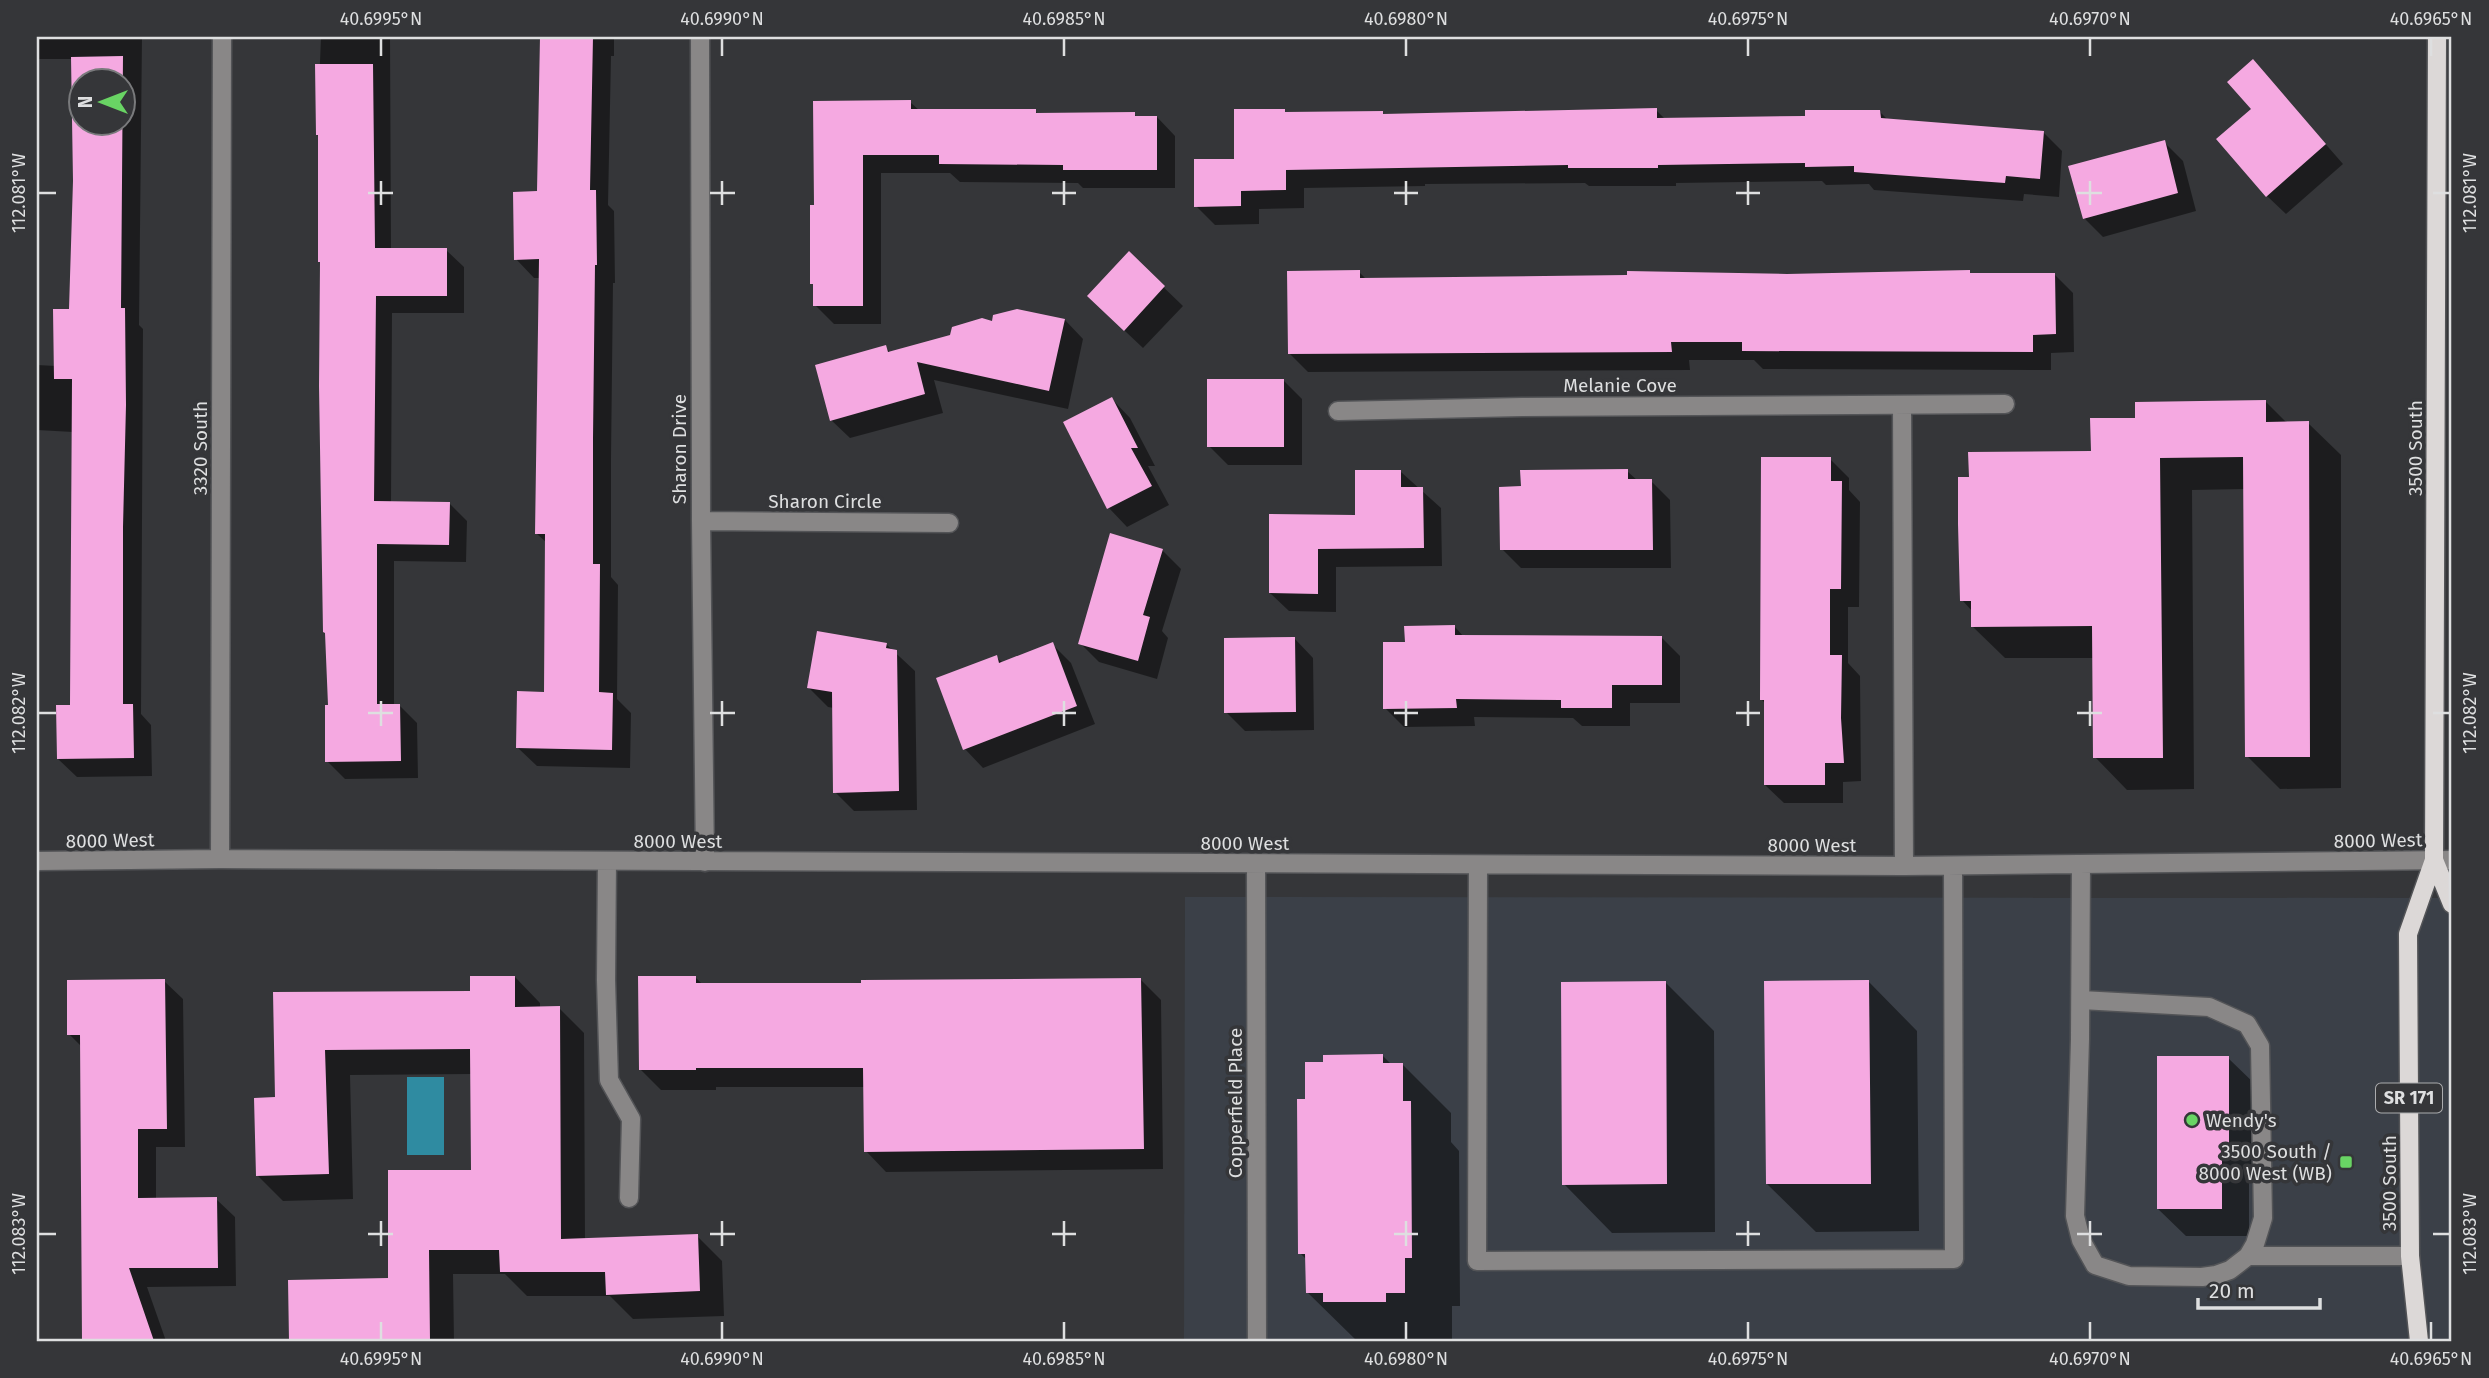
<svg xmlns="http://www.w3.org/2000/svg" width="2489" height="1378" font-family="'Fira Sans',sans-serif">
  <rect width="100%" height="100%" fill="#353639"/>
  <path fill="#3b4048" d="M1185 897 2452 898V1341H1184Z"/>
  <path fill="#2f8ba1" d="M407 1077H444V1155H407Z"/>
  <path fill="#0007" fill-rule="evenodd" d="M37 37H142L139 325 143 329 141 714 151 725 152 776 77 777 58 759 71 707 73 432 37 430V365L56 366 71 311 74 181 73 59H37ZM80 80H122V122H80Z
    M321 37H390L391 250H446L464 267V313H392L391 503H449L467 521 466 562 394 561V706H400L417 723 418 778 345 779 327 761 330 707 322 264 320 262V137L317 135Z
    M541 37H614V56H611L608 205 614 211 615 283H613L611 458V577L618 585 617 699 631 713 630 768 537 766 518 748 545 693 547 543 537 534 541 278H534L516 259 539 193Z
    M2253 61 2343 164 2286 214 2267 196 2253 109Z
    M910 102 920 111H1035L1038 114H1134L1138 118 1157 117 1175 136V188H1083L1078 183 960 182 950 173H881V324H834L815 305V286L812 283 816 207Z
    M1656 110 1665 119 1806 118 1880 112 1889 121 2043 132 2062 151 2059 197 2024 194 2023 201 1874 190 1869 184 1826 185 1822 181 1676 183V186H1589L1585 183 1425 184V186L1304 188V208L1259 209V224L1215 225 1196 206 1284 111 1288 114 1382 113 1385 116Z
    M2164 142 2183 161 2196 211 2103 237 2084 218Z
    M1129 254 1183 306 1143 348 1108 315Z
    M1359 272 1367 280 1969 272 1972 275H2055L2073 293 2074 352 2051 353V370L1763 369 1754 360H1689L1690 370 1308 372 1290 354Z
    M1065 320 1083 339 1068 409 934 380 943 413 850 438 831 420 885 347 891 353 993 323Z
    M1284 381 1302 399V465H1228L1209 446Z
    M1112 399 1130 418 1155 466H1148L1169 505 1127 527 1109 508Z
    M2265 401 2287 423H2308L2341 455V788L2280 789 2247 756 2245 489 2192 490 2194 789 2127 790 2095 757 2094 658H2005L1972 626V611L1962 600 2092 453 2136 420Z
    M1830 459 1849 478V490L1860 502 1859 607H1848V663L1860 676 1861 781 1843 782V803H1784L1765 785V703L1762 700Z
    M1627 471 1638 481H1651L1670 500 1671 568H1521L1502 549 1523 488Z
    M1401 472 1441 508 1442 566 1336 567V612L1289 611 1270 593V515L1357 517Z
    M1162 550 1181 569 1162 631 1168 638 1157 679 1099 662 1080 643Z
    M1455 627 1464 637 1662 638 1680 656V703H1630V726H1582L1573 718 1474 717 1475 726 1404 727 1385 708 1406 643Z
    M1295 639 1313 658 1314 730 1245 731 1226 712Z
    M886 644 915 671 917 810 854 811 835 792 834 708 828 707 809 688Z
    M1052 644 1071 663 1095 724 983 768 965 749 996 657 1003 663Z
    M515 977 540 1003V1008H559L584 1033 585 1240 697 1236 722 1261 724 1316 633 1319 610 1296H527L505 1274H453L454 1341H291L289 1282 389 1280 473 1171 472 1074 350 1075 353 1199 283 1201 257 1175 276 1099 275 994 472 992Z
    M695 977 703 985 1140 979 1161 1000 1163 1169 886 1172 866 1151 865 1087H716V1090H661L641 1070Z
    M164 981 183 999 185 1147H156V1199H216L235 1217 236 1286 147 1287 166 1341H93L84 1315 82 1047 69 1034Z
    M1869 982 1917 1031 1919 1231 1816 1232 1767 1184Z
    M1666 983 1714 1031 1715 1232 1612 1233 1564 1184Z
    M1383 1056 1392 1065H1403L1451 1113V1142L1459 1151 1460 1306H1452V1341L1356 1340 1307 1292V1260L1300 1253 1307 1101Z
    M2228 1058 2256 1085V1176H2249V1236H2186L2158 1209Z"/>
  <path fill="#f5a9e1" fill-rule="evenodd" d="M540 37H593L590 190H596L597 265H595L593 438V564H600L599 692 613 693 612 750 516 748 517 691 544 692 545 534H535L539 259 514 260 513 192 537 191Z
    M123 56 121 308H125L126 405 123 527V704H133L134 758 57 759 56 705H70L72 379H54L53 309H69L73 181 71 57ZM80 80H122V122H80Z
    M2253 59 2326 144 2266 197 2216 139 2251 109 2227 82Z
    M315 64H373L375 248H447V296H376L374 501 450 502 449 545 377 544V704H400L401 761 325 762V705H328L325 633 323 632 319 386 320 262H318V135H316Z
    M911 100V109H1036V113L1135 112V116H1157V170H1063V165L939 164V155H863V306H813V284H810V205H814L813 101Z
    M1657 108V118L1805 116V110H1880L1881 118 2044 131 2040 179 2006 176 2005 183 1854 172V166L1805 167V163L1658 165V168H1568V165L1286 170V190L1241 191V206L1194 207V159H1234V109H1285V112L1383 111V114Z
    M2165 140 2178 193 2083 219 2068 166Z
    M1129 251 1165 286 1124 331 1087 296Z
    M1360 270V278L1627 275V271L1787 274 1970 270V273H2055L2056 334 2033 335V352L1742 351V342H1671L1672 352 1288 354 1287 271Z
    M1017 309 1065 319 1049 391 917 362 925 394 830 421 815 365 886 345 888 352 950 335 952 327 982 318 992 321 993 315Z
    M1207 379H1284V447H1207Z
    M1112 397 1138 448H1131L1152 486 1107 509 1063 422Z
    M2266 400V422L2309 421 2310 757H2245L2243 457 2160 458 2163 758H2093L2092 626 1971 627V601H1960L1958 524V477H1969L1968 452 2091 451 2090 418H2135V402Z
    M1761 457H1831V481H1842L1841 589H1830V655H1842L1841 718 1844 763H1825V785H1764V700H1760Z
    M1628 469V479H1652L1653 550H1500L1499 487 1521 486 1520 470Z
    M1355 470H1401V487H1423L1424 548 1318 549V594L1269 593V514L1355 515Z
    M1110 533 1163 549 1143 615 1150 617 1138 661 1078 644Z
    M1455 625V635L1662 636V685H1612V708H1561V700L1456 699 1457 708 1383 709V642H1405L1404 626Z
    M817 631 887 643 886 648 897 650 899 791 833 793 832 692 807 688Z
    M1295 637 1296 712 1224 713V638Z
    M1053 642 1077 706 963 750 936 678 997 655 999 663Z
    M470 976H515V1007L560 1006 561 1239 698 1234 700 1291 606 1295 605 1272H500L499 1250H429L430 1341H289L288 1280 388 1278V1170H471L470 1049 325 1050 329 1174 256 1176 254 1098 275 1097 273 992 470 991Z
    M638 976H696V983H861V980L1141 978 1144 1149 864 1152 863 1068H696V1070H639Z
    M165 979 167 1129H138V1198L217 1197 218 1268H129L154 1341H82L80 1035H67V980Z
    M1869 980 1871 1184H1766L1764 981Z
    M1666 981 1667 1184 1562 1185 1561 982Z
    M1383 1054V1063H1403V1101H1411L1412 1258H1405V1293H1386V1302H1323V1293H1306L1305 1254H1298L1297 1099H1305V1062H1323V1055Z
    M2157 1056H2229V1149H2222V1209H2157Z"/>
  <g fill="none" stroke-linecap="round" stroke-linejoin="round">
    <g stroke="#535457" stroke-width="21">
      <path id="minor" d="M700 37 701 521 705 862
        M1902 405 1904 866
        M1338 411 1522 407 2005 404
        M701 521 949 523
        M220 859 222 37
        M37 861 220 859 1904 866 2452 860
        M607 861 606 980 609 1080 631 1119 629 1198
        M1256 864 1257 1341
        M1478 865 1477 1261 1954 1259 1953 866
        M2081 1000 2209 1007 2247 1024 2260 1046 2263 1218 2255 1244 2248 1256 2230 1270 2216 1275 2202 1277 2129 1276 2095 1265 2081 1240 2075 1216 2080 1039 2081 865
        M2248 1256H2410"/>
    </g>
    <g stroke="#535457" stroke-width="21">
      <path id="major" d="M2434 860 2452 904
        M2419 1341 2410 1256 2408 934 2434 860 2437 37"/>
    </g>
    <use href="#minor" stroke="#898787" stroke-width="18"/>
    <use href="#major" stroke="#dcd8d7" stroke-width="18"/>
  </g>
  <path fill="none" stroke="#dedfe0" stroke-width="2.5" d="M381 38V56M722 38V56M1064 38V56M1406 38V56M1748 38V56M2090 38V56M2431 38V56M381 181V205M722 181V205M1064 181V205M1406 181V205M1748 181V205M2090 181V205M38 193H56M368 193H393M710 193H735M1052 193H1076M1394 193H1418M1736 193H1760M2077 193H2102M2433 193H2450M381 701V726M722 701V726M1064 701V726M1406 701V726M1748 701V726M2090 701V726M38 713H56M368 713H393M710 713H735M1052 713H1076M1394 713H1418M1736 713H1760M2077 713H2102M2433 713H2450M381 1221V1246M722 1221V1246M1064 1221V1246M1406 1221V1246M1748 1221V1246M2090 1221V1246M38 1234H56M368 1234H393M710 1234H735M1052 1234H1076M1394 1234H1418M1736 1234H1760M2077 1234H2102M2433 1234H2450M381 1322V1340M722 1322V1340M1064 1322V1340M1406 1322V1340M1748 1322V1340M2090 1322V1340M2431 1322V1340"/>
  <g fill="#69d464" stroke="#353639" stroke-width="2.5">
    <circle cx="2192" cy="1120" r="7"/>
    <rect x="2339" y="1155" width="14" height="14" rx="3.5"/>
  </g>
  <g text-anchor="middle" stroke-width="7" stroke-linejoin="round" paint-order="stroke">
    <rect fill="#353639" stroke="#abacae" stroke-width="2" x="2376" y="1083.5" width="66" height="29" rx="5"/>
    <g font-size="18" font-weight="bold" fill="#dedfe0">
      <text x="2409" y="1104">SR 171</text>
    </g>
    <g font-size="19" fill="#dedfe0" stroke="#353639">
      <text x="1620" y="392">Melanie Cove</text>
      <text transform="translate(200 448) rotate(-90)" y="7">3320 South</text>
      <text transform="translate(2415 448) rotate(-90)" y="7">3500 South</text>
      <text transform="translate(679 449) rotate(-90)" y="7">Sharon Drive</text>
      <text x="825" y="508">Sharon Circle</text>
      <text transform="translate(110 840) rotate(-1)" y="7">8000 West</text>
      <text transform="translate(2378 840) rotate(-1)" y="7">8000 West</text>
      <text x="678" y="848">8000 West</text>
      <text x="1245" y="850">8000 West</text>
      <text x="1812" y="852">8000 West</text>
      <text transform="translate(1235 1103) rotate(-90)" y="7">Copperfield Place</text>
      <text transform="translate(2389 1183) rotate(-90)" y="7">3500 South</text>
    </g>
    <g font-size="19" fill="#dedfe0" stroke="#353639" text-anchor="start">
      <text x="2206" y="1127">Wendy's</text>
      <text x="2332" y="1158" text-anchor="end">3500 South /<tspan x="2332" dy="22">8000 West (WB)</tspan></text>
    </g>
  </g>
  <rect width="2489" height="1378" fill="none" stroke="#353639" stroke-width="77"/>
  <g transform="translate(102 102) rotate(270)"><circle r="33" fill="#353639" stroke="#797a7c" stroke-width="2"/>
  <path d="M0-5L12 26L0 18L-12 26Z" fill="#69d464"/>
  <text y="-10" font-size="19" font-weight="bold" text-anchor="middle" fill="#dedfe0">N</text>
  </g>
  <path d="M2198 1298v10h122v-10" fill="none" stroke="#dedfe0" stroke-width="3.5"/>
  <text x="2209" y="1298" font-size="21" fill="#dedfe0" stroke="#353639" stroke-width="5" paint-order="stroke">20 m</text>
  <rect x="38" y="38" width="2412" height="1302" fill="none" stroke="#dedfe0" stroke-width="2.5"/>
  <g font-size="18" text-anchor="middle" fill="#dedfe0">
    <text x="381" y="25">40.6995°N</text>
    <text x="722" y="25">40.6990°N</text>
    <text x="1064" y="25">40.6985°N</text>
    <text x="1406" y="25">40.6980°N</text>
    <text x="1748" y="25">40.6975°N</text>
    <text x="2090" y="25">40.6970°N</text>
    <text x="2431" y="25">40.6965°N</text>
    <text transform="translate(2470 193) rotate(-90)" y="6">112.081°W</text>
    <text transform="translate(19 193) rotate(-90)" y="6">112.081°W</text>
    <text transform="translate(2470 713) rotate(-90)" y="6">112.082°W</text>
    <text transform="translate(19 713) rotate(-90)" y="6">112.082°W</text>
    <text transform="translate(2470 1234) rotate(-90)" y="6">112.083°W</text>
    <text transform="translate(19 1234) rotate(-90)" y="6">112.083°W</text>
    <text x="381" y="1365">40.6995°N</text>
    <text x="722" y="1365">40.6990°N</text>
    <text x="1064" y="1365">40.6985°N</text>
    <text x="1406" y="1365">40.6980°N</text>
    <text x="1748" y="1365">40.6975°N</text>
    <text x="2090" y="1365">40.6970°N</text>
    <text x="2431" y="1365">40.6965°N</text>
  </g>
</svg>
